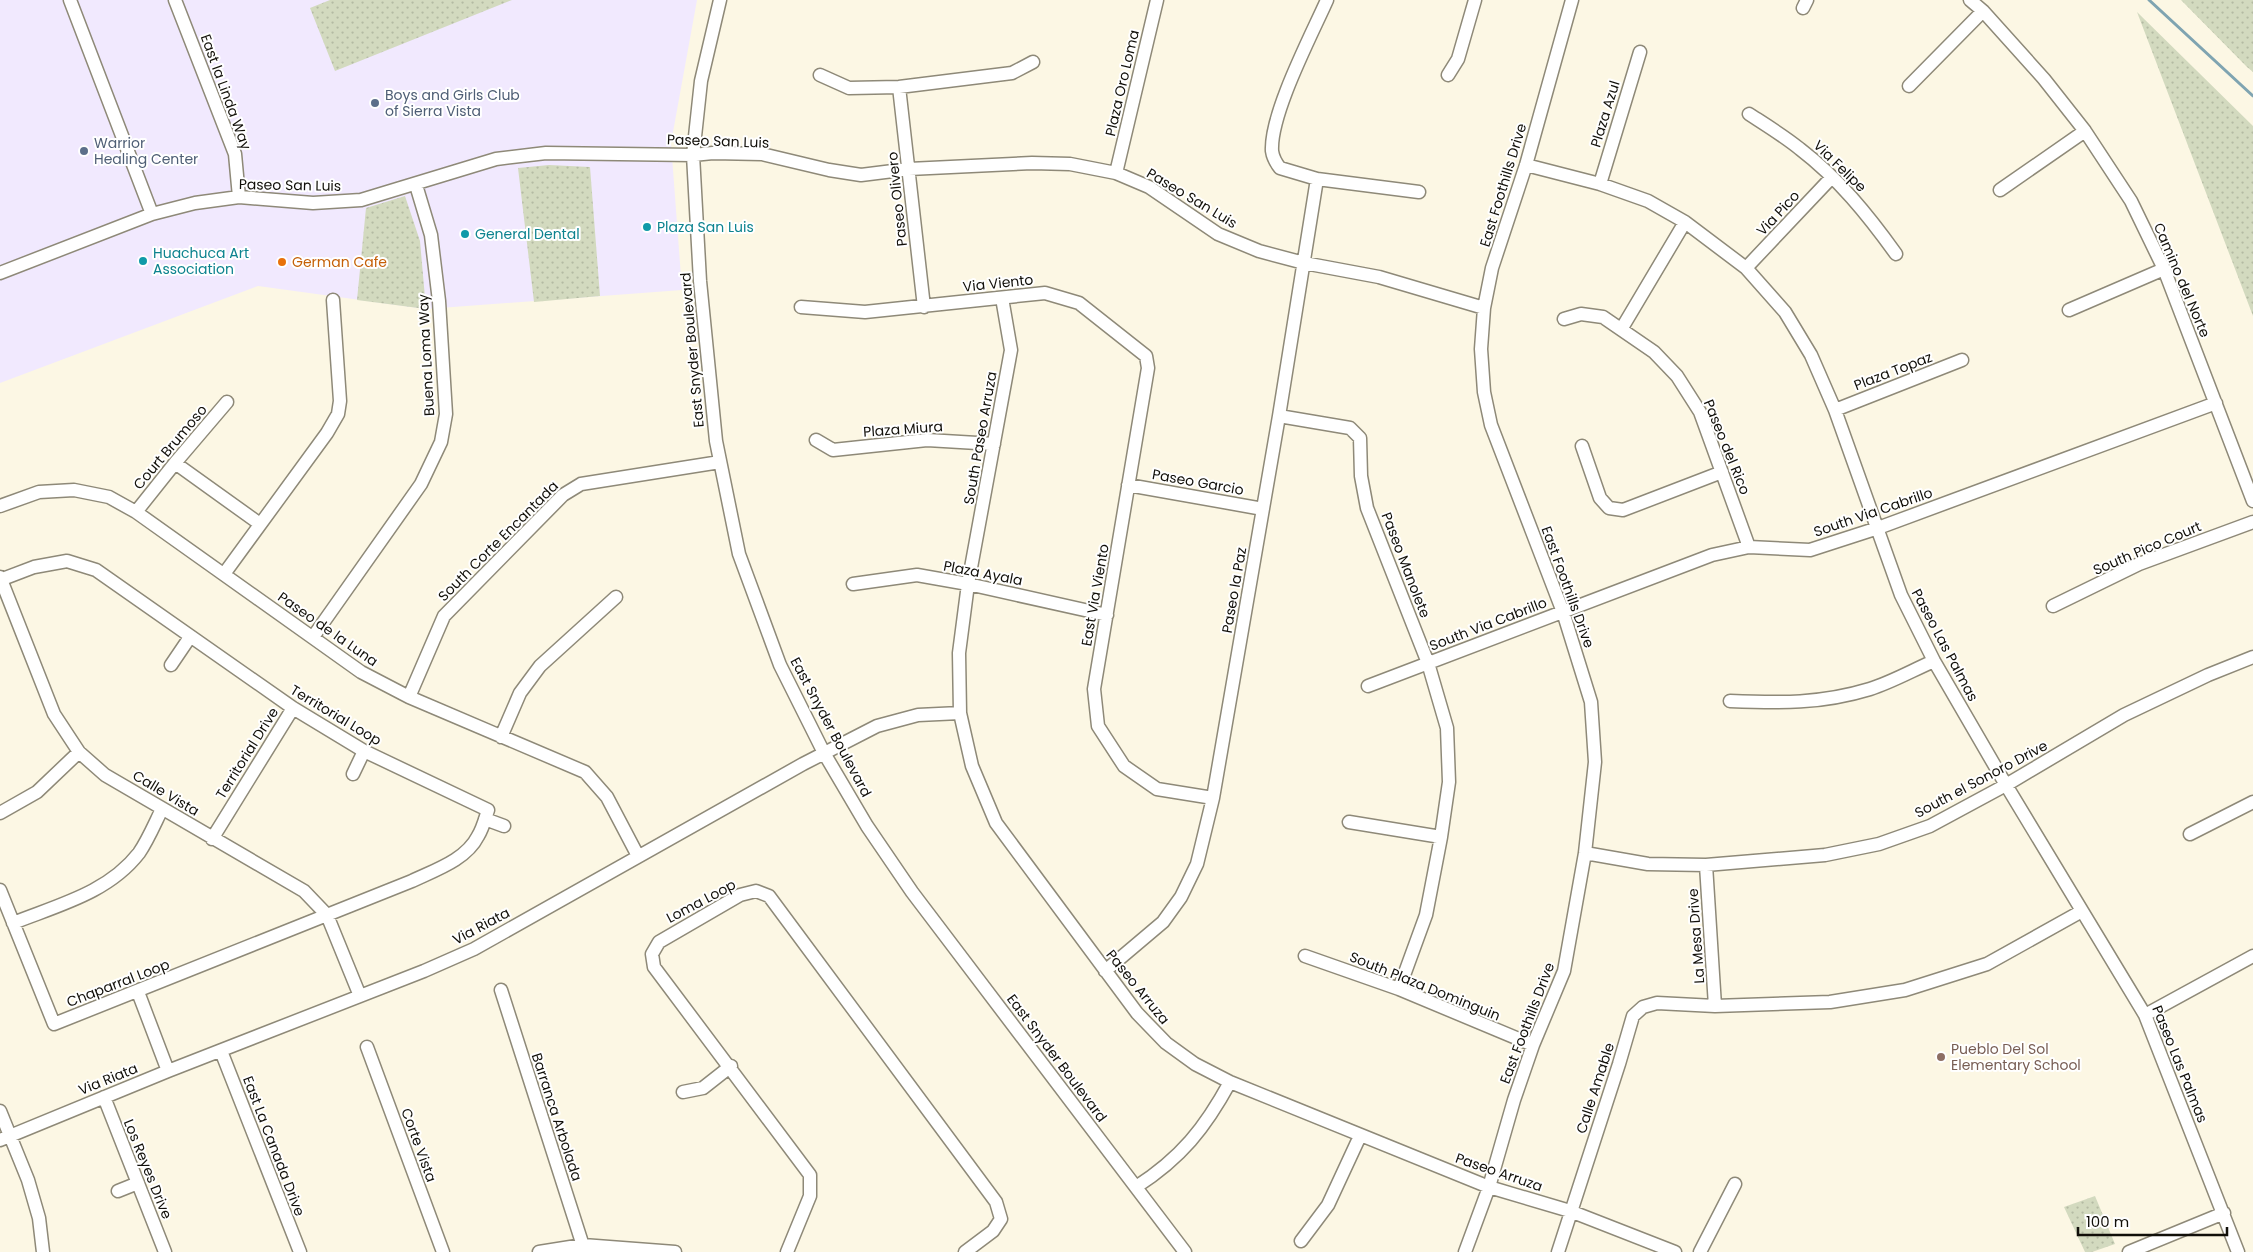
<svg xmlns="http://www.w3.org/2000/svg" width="2253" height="1252" font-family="Poppins,sans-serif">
  <defs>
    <pattern id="grass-dots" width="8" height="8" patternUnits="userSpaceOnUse" patternTransform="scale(1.25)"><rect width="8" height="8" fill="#d3dabf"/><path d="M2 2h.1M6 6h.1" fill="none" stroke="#b4baa3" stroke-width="1.8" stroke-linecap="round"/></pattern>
  </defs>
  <rect width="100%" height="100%" fill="#fcf7e4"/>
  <path fill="#f1e9fe" d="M0 0H697L671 143 682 290 426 309 258 286 0 383Z"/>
  <path fill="url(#grass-dots)" d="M330 0H512L335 71 310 8Z
    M2181 0H2253V72L2247 67Z
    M2137 12 2253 126V316Z
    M549 165 590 167 600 296 534 302 518 168Z
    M405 196 420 241 426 309 357 300 366 208Z
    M2095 1196 2115 1244 2092 1252H2085L2064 1207Z"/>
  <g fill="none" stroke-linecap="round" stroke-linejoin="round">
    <path stroke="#7fa4b1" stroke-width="3" d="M2149 0 2253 96"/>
    <g stroke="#8e8978" stroke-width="15">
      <path id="minor" d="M70 0 152 214
        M175 0 235 154 239 197
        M720 0 701 81 693 155 700 281 716 441 739 554 780 665 824 753 867 826 912 892 1185 1252
        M1327 0C1311 36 1270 114 1272 151 1273 158 1276 163 1280 168L1317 179 1419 192
        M1970 0 1983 11 2044 79 2085 131 2131 201 2164 269 2253 501
        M1803 8 1807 0
        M820 75 849 88 899 87 1012 73 1033 62
        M1448 75 1458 59 1475 0
        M1909 86 1983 11
        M899 87 924 307
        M1749 114C1766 125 1784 136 1800 149 1838 178 1868 215 1896 254
        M1526 165 1600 184 1648 201 1685 222 1746 268 1785 312 1811 355 1835 410 1901 595 1934 661 2006 785 2145 1015 2238 1252
        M1116 173 1157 0
        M1600 184 1640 52
        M2000 190 2085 131
        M1746 268 1832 177
        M0 273 152 214 195 203 239 197 313 203 361 200 496 159 546 153 693 155 713 153 762 154 829 170 861 175 909 169 1032 163 1070 164 1116 173 1149 187 1218 234 1259 251 1304 263 1379 277 1484 308
        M1002 298 1011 350 968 584 959 653 960 713 972 766 996 823 1137 1013 1166 1043 1195 1064 1230 1082 1489 1187 1570 1211 1675 1252
        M801 307 865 312 1045 293 1079 303 1146 356 1148 368 1094 689 1098 726 1124 766 1157 789 1213 798
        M2069 310 2164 269
        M1564 319 1581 314 1603 317 1654 352 1677 376 1700 412 1749 547
        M1622 328 1685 222
        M1835 410 1962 360
        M1279 416 1350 428 1360 438 1361 476 1367 508 1428 663 1447 728 1449 782 1441 837 1426 915 1399 989
        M816 440 833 450 927 440 994 444
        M1582 446 1600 498 1609 508 1623 510 1722 472
        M175 463 260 524
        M1128 485 1263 509
        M0 506 39 492 74 490 109 497 136 512 361 672 409 697 585 772 607 797 638 856
        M136 512 175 463 227 402
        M224 574 327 433 338 414 340 401 333 300
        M0 577 54 714 79 752 105 775 304 891 327 915 360 996
        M0 580 34 567 67 561 96 570 293 708 364 751 488 810C485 819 483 828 478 836 466 860 435 870 412 881L54 1024 0 890
        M853 584 917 575 968 584 1107 615
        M2053 606 2139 564 2253 522
        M313 637 421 484 441 442 446 414 439 301 431 235 416 185
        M171 665 190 637
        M1368 686 1712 555 1749 547 1810 550 1878 528 2216 403
        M409 697 444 616 563 495 581 484 720 462
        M1730 701C1780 703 1821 704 1870 689 1892 682 1913 670 1934 661
        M501 737 520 693 540 666 616 597
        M353 774 364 751
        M0 813 37 792 79 752
        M485 819 504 826
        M1349 822 1441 837
        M2190 834 2253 802
        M212 839 293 708
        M1585 853 1648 864 1706 865 1825 855 1879 844 1930 826 2006 785 2124 715 2208 675 2253 657
        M1706 865 1715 1006
        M13 923C58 905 108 893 139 853 148 840 155 823 162 809
        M1305 956 1399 989 1533 1045
        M1105 971 1163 922 1181 897 1197 864 1213 798 1279 416 1317 179
        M501 990 585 1252
        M138 992 168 1071
        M2145 1015 2253 956
        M367 1047 443 1252
        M221 1051 300 1252
        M683 1092 703 1088 731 1066
        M104 1097 165 1252
        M0 1111 28 1180 39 1218 43 1252
        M0 1140 168 1071 424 971 474 949 803 764 877 726 918 715 960 713
        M1136 1187C1181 1158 1205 1128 1230 1082
        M118 1191 138 1183
        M1301 1241 1328 1205 1360 1136
        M539 1252 583 1245 675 1252
        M787 1252 810 1196V1175L654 967 652 954 659 942 740 895 756 891 769 896 996 1202 1001 1219 993 1231 965 1252
        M1465 1252 1489 1187 1514 1100 1533 1045 1564 971 1585 853 1595 762 1591 702 1563 612 1491 425 1484 392 1481 349 1484 308 1492 268 1526 165 1572 0
        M1558 1252 1619 1064 1633 1016 1643 1007 1657 1003 1715 1006 1830 1002 1905 990 1987 964 2082 911
        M1700 1252 1735 1184
        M2129 1252 2224 1213"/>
    </g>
    <use href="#minor" stroke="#fff" stroke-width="12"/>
  </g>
  <g fill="#5c6f8a" stroke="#fff" stroke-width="2">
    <circle cx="375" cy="103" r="5"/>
    <circle cx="84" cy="151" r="5"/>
  </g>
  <g fill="#0f9aa8" stroke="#fff" stroke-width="2">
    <circle cx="647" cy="227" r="5"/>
    <circle cx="465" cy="234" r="5"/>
    <circle cx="143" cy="261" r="5"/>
  </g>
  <circle fill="#e8710a" stroke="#fff" stroke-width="2" cx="282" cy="262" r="5"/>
  <circle fill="#8d6e63" stroke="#fff" stroke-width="2" cx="1941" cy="1057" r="5"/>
  <g text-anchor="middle" stroke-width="4" stroke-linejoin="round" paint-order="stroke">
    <g font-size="14" fill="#110f09" stroke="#fff">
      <text transform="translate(1122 83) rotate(-77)" y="5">Plaza Oro Loma</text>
      <text transform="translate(226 92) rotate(70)" y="5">East la Linda Way</text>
      <text transform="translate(1605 114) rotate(-73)" y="5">Plaza Azul</text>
      <text transform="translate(718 141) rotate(2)" y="5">Paseo San Luis</text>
      <text transform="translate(1840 166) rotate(44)" y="5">Via Felipe</text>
      <text transform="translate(290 185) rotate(1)" y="5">Paseo San Luis</text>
      <text transform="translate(1503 185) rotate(-73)" y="5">East Foothills Drive</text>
      <text transform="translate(1192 198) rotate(31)" y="5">Paseo San Luis</text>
      <text transform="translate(897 199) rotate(-96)" y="5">Paseo Olivero</text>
      <text transform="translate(1778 213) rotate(-47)" y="5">Via Pico</text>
      <text transform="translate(2182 280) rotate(67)" y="5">Camino del Norte</text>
      <text transform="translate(998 283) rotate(-6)" y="5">Via Viento</text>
      <text transform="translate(692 350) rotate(-95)" y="5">East Snyder Boulevard</text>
      <text transform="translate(426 355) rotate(-93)" y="5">Buena Loma Way</text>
      <text transform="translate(1893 371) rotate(-21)" y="5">Plaza Topaz</text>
      <text transform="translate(903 429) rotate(-4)" y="5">Plaza Miura</text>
      <text transform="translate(980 438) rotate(-80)" y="5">South Paseo Arruza</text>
      <text transform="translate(170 447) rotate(-50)" y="5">Court Brumoso</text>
      <text transform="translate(1727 447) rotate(68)" y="5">Paseo del Rico</text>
      <text transform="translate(1198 482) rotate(10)" y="5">Paseo Garcio</text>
      <text transform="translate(1873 512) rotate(-19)" y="5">South Via Cabrillo</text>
      <text transform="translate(498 541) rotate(-45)" y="5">South Corte Encantada</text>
      <text transform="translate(2147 548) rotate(-23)" y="5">South Pico Court</text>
      <text transform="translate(1406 565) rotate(69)" y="5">Paseo Manolete</text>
      <text transform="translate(983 573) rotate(11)" y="5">Plaza Ayala</text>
      <text transform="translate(1568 587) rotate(70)" y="5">East Foothills Drive</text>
      <text transform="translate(1234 590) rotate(-80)" y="5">Paseo la Paz</text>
      <text transform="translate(1095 595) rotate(-80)" y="5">East Via Viento</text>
      <text transform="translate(1488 624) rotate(-21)" y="5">South Via Cabrillo</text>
      <text transform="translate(328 629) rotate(35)" y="5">Paseo de la Luna</text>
      <text transform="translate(1945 645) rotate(62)" y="5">Paseo Las Palmas</text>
      <text transform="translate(336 715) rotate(31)" y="5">Territorial Loop</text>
      <text transform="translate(831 727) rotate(62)" y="5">East Snyder Boulevard</text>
      <text transform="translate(247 753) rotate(-58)" y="5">Territorial Drive</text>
      <text transform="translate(1981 779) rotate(-28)" y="5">South el Sonoro Drive</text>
      <text transform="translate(166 793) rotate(31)" y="5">Calle Vista</text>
      <text transform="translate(701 901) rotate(-28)" y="5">Loma Loop</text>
      <text transform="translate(481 926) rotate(-28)" y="5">Via Riata</text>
      <text transform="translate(1696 936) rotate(-94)" y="5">La Mesa Drive</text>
      <text transform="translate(118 983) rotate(-21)" y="5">Chaparral Loop</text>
      <text transform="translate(1425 986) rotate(22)" y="5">South Plaza Dominguin</text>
      <text transform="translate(1138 987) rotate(51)" y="5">Paseo Arruza</text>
      <text transform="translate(1527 1023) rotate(-69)" y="5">East Foothills Drive</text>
      <text transform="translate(1057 1058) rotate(53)" y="5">East Snyder Boulevard</text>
      <text transform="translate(2180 1064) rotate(68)" y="5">Paseo Las Palmas</text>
      <text transform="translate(108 1079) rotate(-22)" y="5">Via Riata</text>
      <text transform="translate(1595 1088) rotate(-72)" y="5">Calle Amable</text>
      <text transform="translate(557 1117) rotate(72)" y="5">Barranca Arbolada</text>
      <text transform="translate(419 1145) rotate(70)" y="5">Corte Vista</text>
      <text transform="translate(274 1146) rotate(69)" y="5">East La Canada Drive</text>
      <text transform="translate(148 1169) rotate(68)" y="5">Los Reyes Drive</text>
      <text transform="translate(1499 1172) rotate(19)" y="5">Paseo Arruza</text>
    </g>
    <g font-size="14" fill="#4e5e75" stroke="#fff" text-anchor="start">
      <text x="385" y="100">Boys and Girls Club<tspan x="385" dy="16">of Sierra Vista</tspan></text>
      <text x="94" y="148">Warrior<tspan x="94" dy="16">Healing Center</tspan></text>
    </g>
    <g font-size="14" fill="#0d838f" stroke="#fff" text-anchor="start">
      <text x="657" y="232">Plaza San Luis</text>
      <text x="475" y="239">General Dental</text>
      <text x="153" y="258">Huachuca Art<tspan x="153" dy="16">Association</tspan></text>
    </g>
    <g font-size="14" fill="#c56008" stroke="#fff" text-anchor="start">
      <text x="292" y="267">German Cafe</text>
    </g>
    <g font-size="14" fill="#785e54" stroke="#fff" text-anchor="start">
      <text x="1951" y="1054">Pueblo Del Sol<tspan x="1951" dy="16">Elementary School</tspan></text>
    </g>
  </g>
  <path d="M2078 1227v8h149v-8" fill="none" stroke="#110f09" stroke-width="2.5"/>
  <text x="2086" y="1227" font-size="15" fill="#110f09" stroke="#ffffff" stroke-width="4" paint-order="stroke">100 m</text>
</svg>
